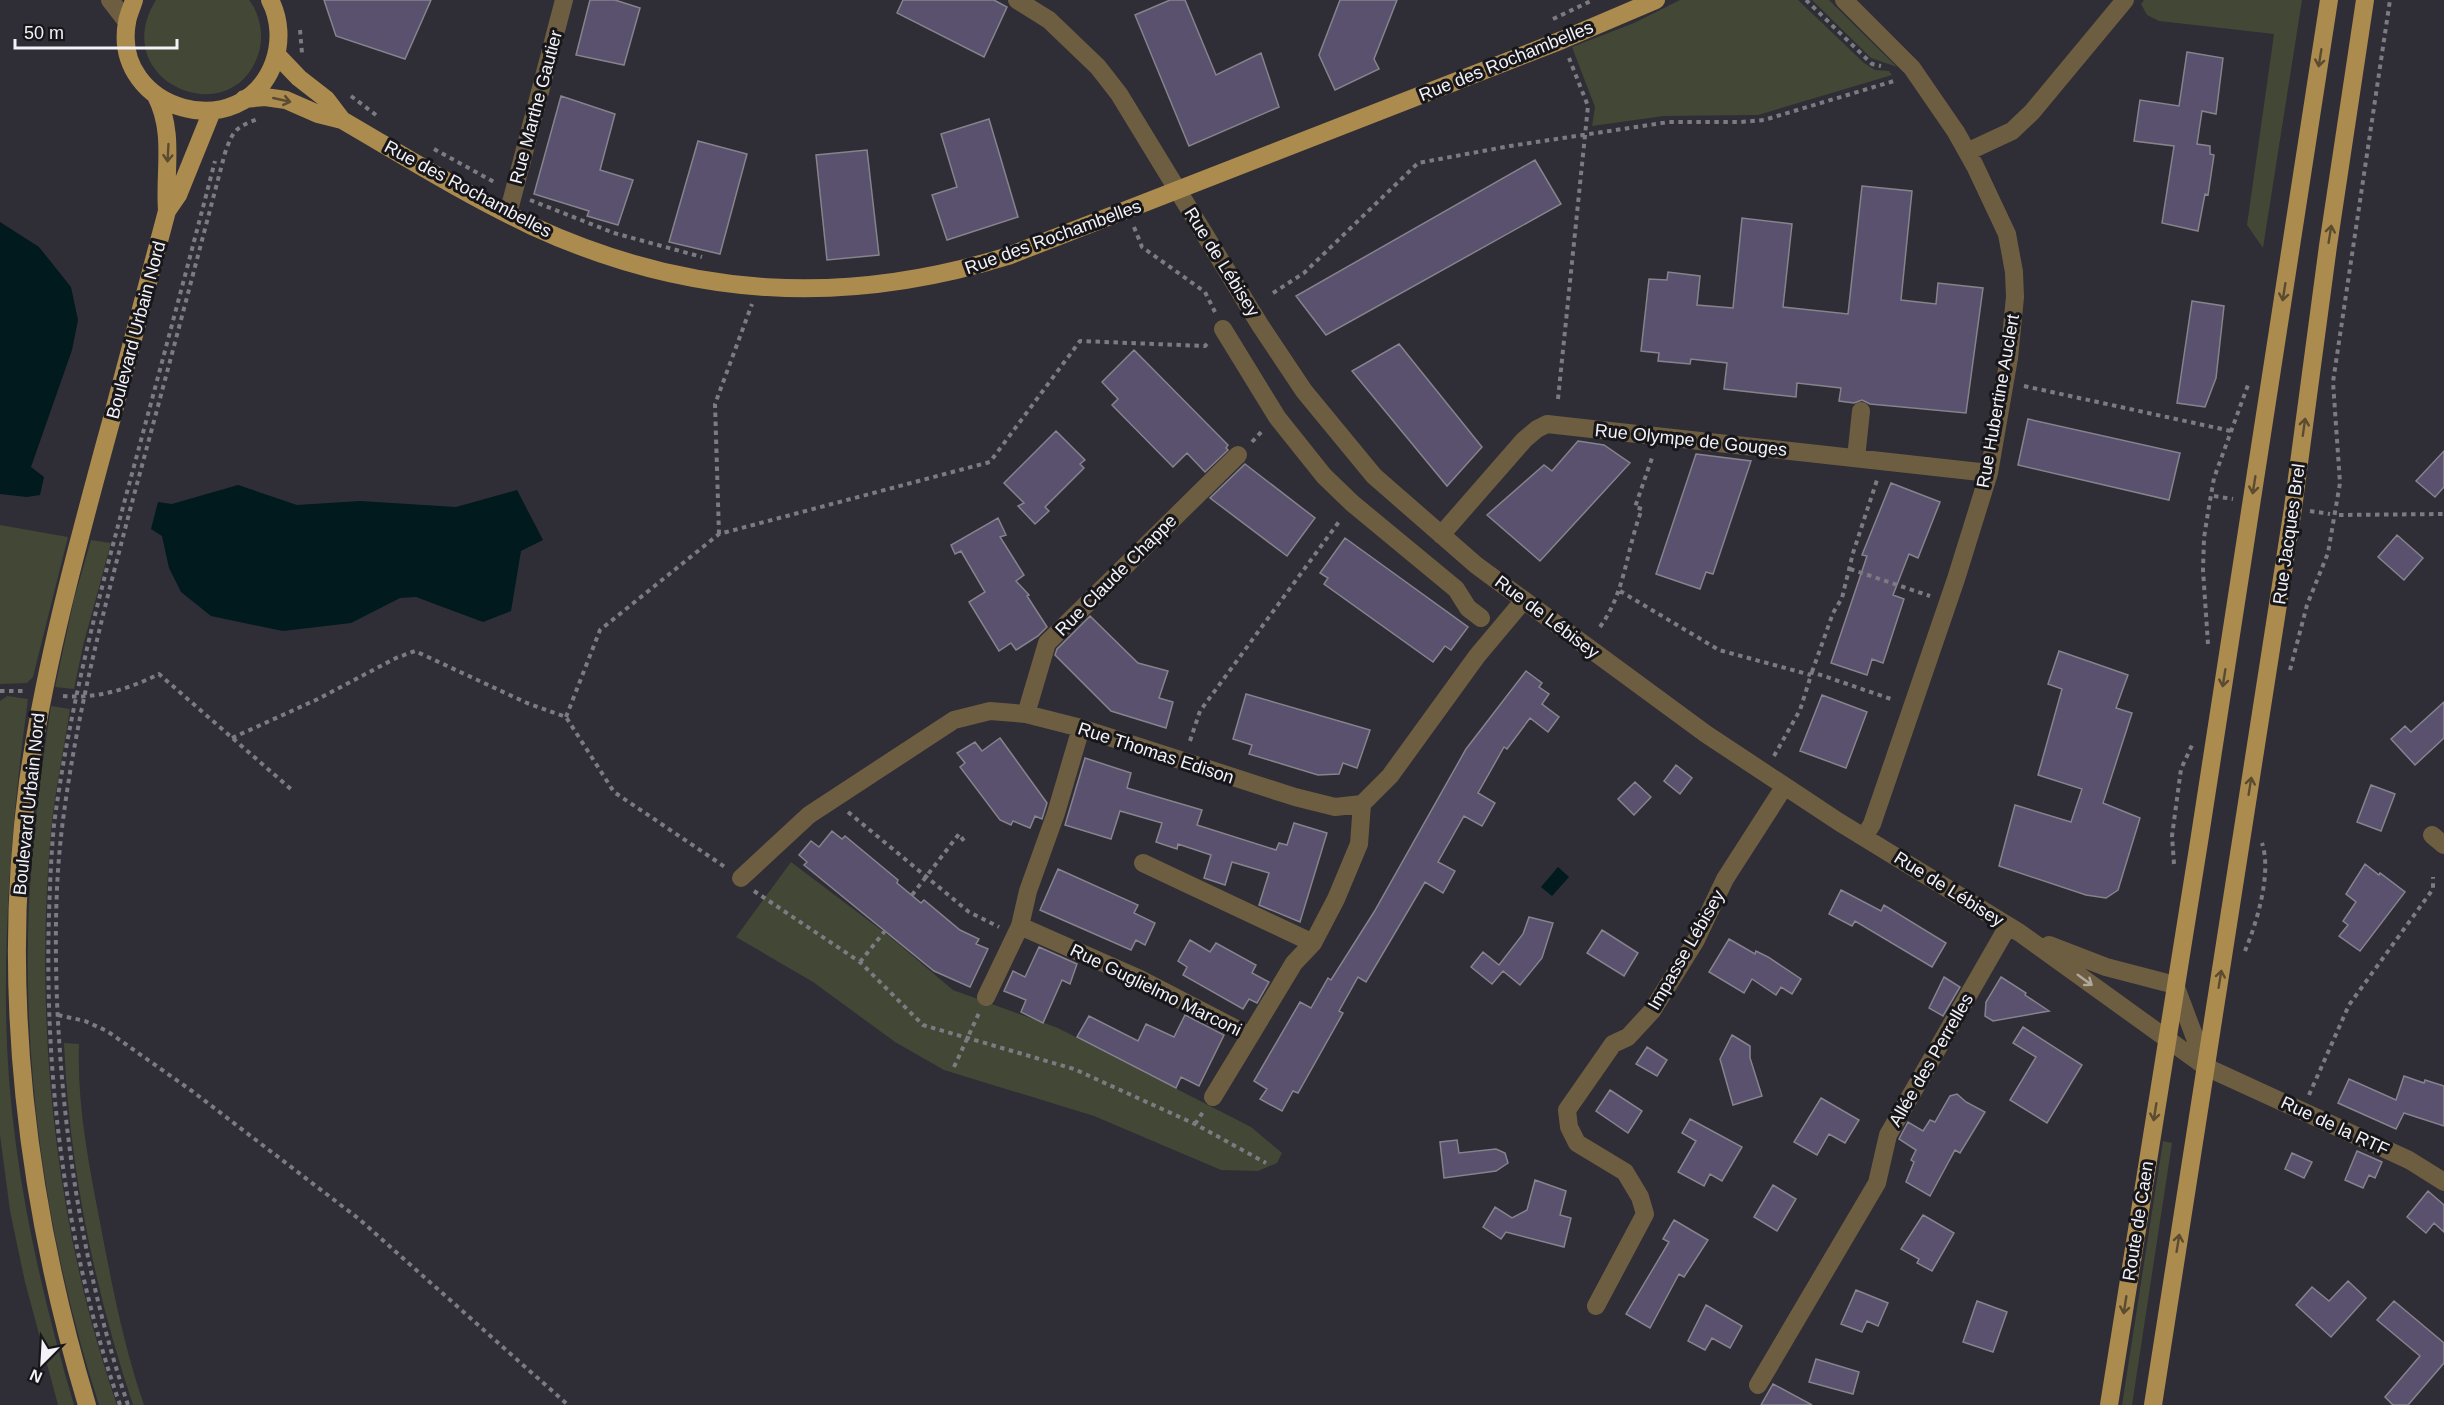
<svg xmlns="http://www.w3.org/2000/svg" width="2444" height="1405" font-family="Arial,sans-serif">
  <rect width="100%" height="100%" fill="#2f2d36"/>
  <path fill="#424736" d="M156 0H249C260 14 264 34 259 52 234 136 105 82 156 0Z
    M1680 0H1798L1864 63 1875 70 1889 71 1892 75 1758 115 1664 116 1592 126 1595 107 1572 47 1634 23Z
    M1812 0H1829L1897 67 1871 58Z
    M2144 0H2302L2263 248 2247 225 2274 34 2159 21 2147 15 2141 4Z
    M0 525 68 537 33 677 27 683 0 684Z
    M91 540 111 543 83 646 74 689 55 687 74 599Z
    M7 696 28 699C14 802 5 904 6 1007 7 1143 36 1276 74 1405H58L25 1282 10 1211 0 1135V701Z
    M51 706 70 709C64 750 55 790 51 831 34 1022 54 1223 117 1405H99C55 1269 30 1124 28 981 26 888 37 797 51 706Z
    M791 862 889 936 953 990 1058 1028 1251 1127 1282 1153 1277 1163 1258 1171 1221 1170 1094 1116 944 1070 895 1042 813 982 736 937Z
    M64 1043 79 1044C77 1103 88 1160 99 1217 111 1280 123 1344 144 1405H133C94 1288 69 1166 64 1043Z
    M2163 1141 2172 1143 2132 1405H2122Z"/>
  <path fill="#001a1d" d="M0 222 39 247 71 287 78 320 72 350 31 467 44 477 40 495 27 497 0 494Z
    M238 485 297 505 360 501 456 507 517 490 543 540 521 551 511 611 483 622 416 597 400 598 351 623 283 631 211 616 181 592 169 568 162 536 151 529 158 502 172 504Z
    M1558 867 1569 877 1552 896 1541 887Z"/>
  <path fill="#59516d" stroke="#86838d" stroke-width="1.5" d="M324 0H431L405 59 336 36Z
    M590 0H615L640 8 624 65 576 55Z
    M903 0H994L1007 7 984 57 897 13Z
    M1170 0H1185L1216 75 1261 53 1279 107 1189 146 1135 15Z
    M1340 0H1397L1374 59 1379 69 1335 90 1319 55Z
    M2187 52 2223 58 2216 114 2202 111 2197 144 2210 146V154L2214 155 2208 195 2205 194 2198 231 2162 223 2174 146 2134 141 2140 100 2179 106Z
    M561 96 615 114 600 170 633 180 618 225 587 216 589 211 534 194Z
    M989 119 1018 217 947 240 932 195 957 187 941 134Z
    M698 141 747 154 720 254 669 242Z
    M867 150 879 255 827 260 816 155Z
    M1535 160 1561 204 1326 335 1296 296Z
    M1862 186 1912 191 1901 300 1936 304 1938 283 1983 288 1966 413 1870 404 1862 400 1854 403 1839 401 1841 388 1797 383 1796 397 1724 389 1727 363 1691 359 1690 364 1658 361 1659 353 1641 351 1649 279 1667 280 1668 272 1700 276 1697 305 1733 308 1742 218 1792 224 1783 307 1848 314Z
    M2192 301 2224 306 2216 378 2205 407 2177 403Z
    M1399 344 1482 447 1447 486 1352 371Z
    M1134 350 1228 445 1226 448 1228 450 1205 472 1187 453 1173 467 1112 405 1118 399 1102 382Z
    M2028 419 2180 453 2169 500 2018 465Z
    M1056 431 1085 460 1080 464 1084 468 1045 507 1049 511 1035 524 1018 506 1024 503 1004 483Z
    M1578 441 1604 445 1630 463 1540 561 1487 515 1544 465 1552 471Z
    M2444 451V487L2435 497 2416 481Z
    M1696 454 1751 461 1713 574 1706 572 1700 589 1656 574Z
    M1245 464 1315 518 1287 556 1210 498Z
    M1891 483 1940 502 1918 558 1909 554 1893 595 1904 599 1883 663 1872 659 1867 675 1831 663 1867 556 1862 555Z
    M998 518 1006 535 1000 537 1024 575 1016 581 1029 595 1027 596 1047 627 1038 636 1016 650 1011 643 999 651 969 602 985 592 961 551 955 554 951 545Z
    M2397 535 2423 558 2404 580 2378 557Z
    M1345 538 1468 627 1451 650 1445 646 1433 662 1324 584 1328 578 1320 573Z
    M1090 616 1138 663 1168 671 1159 698 1173 702 1166 728 1111 711 1055 655 1057 649Z
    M2059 651 2128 675 2116 708 2132 713 2103 803 2140 818 2118 890 2106 898 2086 895 1999 866 2015 805 2071 822 2082 789 2038 775 2062 689 2048 684Z
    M1526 671 1542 683 1539 687 1549 694 1542 704 1559 717 1548 732 1530 718 1507 749 1504 747 1478 793 1495 803 1482 826 1464 816 1438 862 1455 871 1443 893 1425 882 1366 982 1358 977 1339 1011 1343 1013 1298 1093 1293 1091 1282 1111 1260 1099 1267 1089 1254 1081 1300 1002 1311 1008 1328 978 1331 980 1374 912 1466 749Z
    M1246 694 1370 730 1357 768 1343 763 1339 774 1318 775 1249 754 1252 745 1233 739Z
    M1822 695 1867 712 1846 768 1800 751Z
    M2444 702V738L2415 765 2391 739 2405 726 2411 732Z
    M1000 738 1047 803 1042 819 1035 816 1030 828 1013 821 1011 825 1000 820 960 767 965 763 957 753 975 742 982 751Z
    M1085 758 1131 773 1127 788 1202 810 1197 825 1276 850 1279 843 1287 845 1294 823 1327 833 1300 922 1259 905 1269 873 1232 862 1225 885 1204 878 1211 855 1178 844 1177 849 1156 842 1162 823 1120 811 1111 839 1065 825Z
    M1676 765 1692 778 1680 794 1664 781Z
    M1635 782 1651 797 1634 815 1618 799Z
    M2371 785 2395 794 2381 831 2357 822Z
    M832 831 842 839 845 836 898 880 897 883 921 903 924 900 960 930 979 939 976 944 988 949 970 987 934 971 804 865 807 862 799 855 811 841 819 847Z
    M2365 864 2379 875 2380 873 2405 892 2360 951 2339 936 2348 925 2343 921 2356 902 2346 894Z
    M1058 869 1138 905 1134 913 1155 923 1145 945 1136 940 1131 950 1040 910Z
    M1841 890 1881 911 1884 905 1946 943 1932 967 1855 921 1852 926 1829 914Z
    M1529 917 1553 923 1542 958 1520 985 1503 971 1492 984 1471 967 1483 952 1499 965 1523 934Z
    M1602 930 1638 953 1624 976 1587 953Z
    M1729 939 1755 954 1756 951 1768 957 1801 979 1792 994 1781 987 1776 995 1752 979 1744 993 1709 972Z
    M1190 940 1210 952 1216 943 1256 965 1252 973 1269 982 1257 1003 1249 999 1243 1009 1183 975 1187 967 1178 961Z
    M1039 947 1077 964 1070 984 1062 980 1043 1023 1021 1012 1026 1000 1004 991 1013 971 1025 977Z
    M1944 977 1960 987 1943 1016 1929 1008Z
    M2001 977 2026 993 2025 995 2049 1011 1993 1021 1985 1016 1986 1002Z
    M1185 1015 1224 1035 1199 1086 1181 1077 1176 1088 1077 1037 1089 1016 1138 1041 1146 1024 1174 1037Z
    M2023 1027 2082 1065 2047 1123 2010 1100 2036 1057 2013 1043Z
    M1732 1035 1750 1046V1058L1762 1096 1733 1105 1720 1059Z
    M1647 1047 1667 1060 1657 1076 1636 1064Z
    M2404 1076 2424 1083 2425 1080 2444 1086V1126L2404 1113 2396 1129 2338 1103 2349 1079 2396 1100Z
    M1610 1090 1642 1111 1628 1133 1596 1111Z
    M1957 1094 1966 1102 1985 1112 1960 1153 1955 1150 1930 1196 1906 1182 1914 1162 1911 1160 1916 1150 1899 1139 1908 1122 1923 1131 1930 1120 1935 1122 1950 1096Z
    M1821 1098 1859 1120 1845 1143 1829 1134 1817 1155 1794 1142Z
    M1690 1119 1742 1147 1722 1181 1710 1174 1704 1186 1678 1172 1696 1141 1682 1133Z
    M1457 1140 1459 1153 1496 1149 1505 1153 1508 1163 1496 1171 1444 1178 1440 1142Z
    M2357 1151 2382 1162 2375 1178 2369 1175 2363 1188 2345 1180Z
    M2292 1153 2312 1162 2304 1178 2285 1169Z
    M1535 1180 1566 1191 1560 1215 1571 1218 1564 1247 1506 1232 1501 1239 1483 1227 1495 1207 1512 1218 1527 1210Z
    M1773 1185 1796 1199 1777 1231 1754 1217Z
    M2428 1191 2444 1205V1232L2434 1223 2426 1233 2407 1217Z
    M1923 1215 1954 1233 1932 1271 1917 1263 1919 1259 1901 1249Z
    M1674 1220 1708 1240 1684 1277 1679 1274 1650 1328 1626 1314 1669 1242 1663 1239Z
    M2348 1281 2366 1298 2331 1337 2296 1305 2312 1287 2329 1301Z
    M1856 1290 1888 1303 1878 1326 1867 1321 1862 1332 1841 1324Z
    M1977 1301 2007 1312 1993 1352 1963 1342Z
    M2394 1301 2444 1343V1363L2408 1405H2393L2385 1397 2420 1356 2377 1320Z
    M1706 1305 1742 1326 1730 1348 1712 1338 1705 1350 1688 1341Z
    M1816 1359 1859 1372 1853 1394 1809 1382Z
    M1773 1384 1812 1405H1761Z"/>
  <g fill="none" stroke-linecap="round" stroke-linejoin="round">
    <path stroke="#7c7b82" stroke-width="4" stroke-dasharray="4.5 4.5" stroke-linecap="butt" d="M1806 0 1872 64 1881 66
      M1553 19 1593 0
      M300 30 302 53
      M351 96 376 115
      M434 149 496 183
      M530 200 614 233 702 257
      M1134 227 1142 247 1205 292 1215 312
      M1273 293 1304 273 1418 163 1510 146 1669 122H1740L1764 120 1894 81
      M2024 386 2231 431
      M1558 399 1588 106 1569 58
      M1252 442 1263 430
      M2214 496 2233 499
      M2310 511 2330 514
      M2339 515 2444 514
      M719 534 715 404 752 304
      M1850 569 1930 596
      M1620 591 1719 650 1811 675
      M1600 627C1626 591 1626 550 1642 509L1635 507 1653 455
      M2208 644 2203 570 2204 538 2208 512 2214 478 2248 385
      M2290 670 2307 605 2328 553 2340 483 2333 382 2390 0
      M1812 672 1833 613 1842 598 1853 553 1877 480
      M0 691H25
      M63 696C96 699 129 689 159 674L292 790
      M566 717 600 630 719 534 990 462 1080 341 1205 346 1210 341
      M232 738 318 699 396 658 415 651 527 703 566 717 614 792 725 867
      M1190 741 1200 711 1341 519
      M1774 756 1800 710 1812 672 1894 700
      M848 812 969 912 999 927
      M2174 864 2172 836 2181 769 2193 743
      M754 891 860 962 923 1025 1074 1069 1195 1124 1266 1163
      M912 895 959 834 966 844
      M2245 951C2257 922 2272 873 2262 843
      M860 962 888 927
      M58 1015 85 1021 107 1031 192 1091 359 1219 568 1405
      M954 1067 979 1013
      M2309 1095 2349 1005 2433 889V877
      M1195 1124 1203 1112
      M120 1405C66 1249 44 1079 49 914 50 885 51 855 54 825 68 717 95 612 123 507 154 392 185 277 215 161
      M128 1405C84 1274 63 1139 57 1001 55 944 55 885 62 828 76 714 105 605 134 495 165 381 195 267 225 153 233 130 236 127 258 119"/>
    <path stroke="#6e5e41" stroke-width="18" d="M110 0 127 22
      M1017 0 1049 20 1098 67 1119 94 1260 325 1304 391 1374 476 1476 565 1706 734 1839 822 2020 933 2206 1067 2409 1160 2444 1182
      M1844 0 1912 68 1956 132 1975 166 2007 234 2014 272 2015 297 2009 358 1989 473 1956 579 1872 824 1864 837
      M1967 152 2012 131 2032 112 2125 0
      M508 214 564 0
      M1223 329 1277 417 1324 476 1352 503 1456 589 1468 608 1481 618
      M1856 458 1861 411
      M1441 535 1524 440 1537 429 1547 424 1989 473
      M1026 714 1047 643 1238 455
      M2432 835 2444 845
      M1143 863 1313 943
      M741 878 809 815 954 720 990 711 1026 714 1081 728 1295 797 1335 807 1362 804 1390 776 1477 656 1524 600
      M1020 926 1140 979 1250 1036 1294 963 1313 943 1336 899 1359 844 1362 804
      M2049 945 2106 967 2175 985 2206 1067
      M986 997 1020 926 1028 891 1056 813 1081 728
      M1213 1097 1250 1036
      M1596 1306 1645 1214 1640 1197 1625 1172 1577 1143 1569 1127 1567 1110 1613 1044 1628 1037 1652 1011 1696 940 1725 879 1784 787
      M1758 1385 1877 1183 1888 1135 2008 926"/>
    <path stroke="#ac8b4e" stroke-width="18" d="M134 0C132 7 128 15 127 22 111 111 243 148 274 62 281 42 280 19 270 0
      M277 55 299 78 326 99 342 120
      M156 96C175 133 164 172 167 211
      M244 99 265 97 286 100 318 114 342 120C404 156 466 195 532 226 688 298 844 307 1008 256L1562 40 1656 0
      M87 1405C27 1205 0 991 28 782 46 658 79 539 112 418 131 349 149 280 167 211L178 195 212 111
      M2109 1405 2199 842 2329 0
      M2153 1405 2293 508 2328 246 2365 0"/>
  </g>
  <defs><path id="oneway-shaft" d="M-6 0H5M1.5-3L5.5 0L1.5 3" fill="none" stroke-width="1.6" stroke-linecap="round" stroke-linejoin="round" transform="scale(1.5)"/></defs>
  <g stroke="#5a4b31">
    <use href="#oneway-shaft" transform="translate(2320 58) rotate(99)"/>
    <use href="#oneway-shaft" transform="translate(282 100) rotate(13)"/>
    <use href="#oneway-shaft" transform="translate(168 153) rotate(93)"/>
    <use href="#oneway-shaft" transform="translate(2330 234) rotate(-81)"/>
    <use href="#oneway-shaft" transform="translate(2284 292) rotate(99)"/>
    <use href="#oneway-shaft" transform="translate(2304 427) rotate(-82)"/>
    <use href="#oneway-shaft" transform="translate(2254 485) rotate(99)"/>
    <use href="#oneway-shaft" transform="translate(2224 678) rotate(99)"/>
    <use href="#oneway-shaft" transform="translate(2250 786) rotate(-81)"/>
    <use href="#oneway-shaft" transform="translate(2220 979) rotate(-81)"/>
    <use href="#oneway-shaft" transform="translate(2155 1112) rotate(99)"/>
    <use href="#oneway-shaft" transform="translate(2178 1243) rotate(-81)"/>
    <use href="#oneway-shaft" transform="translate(2125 1305) rotate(99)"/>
  </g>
  <use stroke="#b0a89c" href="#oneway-shaft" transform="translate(2085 980) rotate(36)"/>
  <g text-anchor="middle" stroke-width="6" stroke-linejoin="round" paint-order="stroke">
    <g font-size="18" fill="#f3f2f7" stroke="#17161a">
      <text transform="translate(1506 61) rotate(-22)" y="6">Rue des Rochambelles</text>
      <text transform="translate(536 107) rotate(-75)" y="6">Rue Marthe Gautier</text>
      <text transform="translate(468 189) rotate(28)" y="6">Rue des Rochambelles</text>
      <text transform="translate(1053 237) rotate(-20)" y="6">Rue des Rochambelles</text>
      <text transform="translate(1222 262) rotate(58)" y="6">Rue de Lébisey</text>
      <text transform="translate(136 330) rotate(-75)" y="6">Boulevard Urbain Nord</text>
      <text transform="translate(1998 401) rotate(-80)" y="6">Rue Hubertine Auclert</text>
      <text transform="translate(1691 440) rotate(6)" y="6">Rue Olympe de Gouges</text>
      <text transform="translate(2289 534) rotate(-82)" y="6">Rue Jacques Brel</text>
      <text transform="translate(1116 575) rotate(-45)" y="6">Rue Claude Chappe</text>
      <text transform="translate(1547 617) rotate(37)" y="6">Rue de Lébisey</text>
      <text transform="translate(1156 753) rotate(18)" y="6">Rue Thomas Edison</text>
      <text transform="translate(29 804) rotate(-84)" y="6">Boulevard Urbain Nord</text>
      <text transform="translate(1949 889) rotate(32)" y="6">Rue de Lébisey</text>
      <text transform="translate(1686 950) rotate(-60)" y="6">Impasse Lébisey</text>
      <text transform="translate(1156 990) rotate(26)" y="6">Rue Guglielmo Marconi</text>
      <text transform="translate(1931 1060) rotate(-60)" y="6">Allée des Perrelles</text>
      <text transform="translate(2335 1126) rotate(25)" y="6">Rue de la RTF</text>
      <text transform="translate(2138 1221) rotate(-81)" y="6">Route de Caen</text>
    </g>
  </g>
  <g transform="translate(42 1363) rotate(204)" stroke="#17161a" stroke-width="4.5" paint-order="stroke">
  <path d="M0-4.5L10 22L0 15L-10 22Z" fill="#f3f2f7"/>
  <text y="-9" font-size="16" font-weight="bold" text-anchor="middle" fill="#f3f2f7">N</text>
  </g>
  <path d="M15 39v9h162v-9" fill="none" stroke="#f3f2f7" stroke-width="3"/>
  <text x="24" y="39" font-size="18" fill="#f3f2f7" stroke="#17161a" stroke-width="4.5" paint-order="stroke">50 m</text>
</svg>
